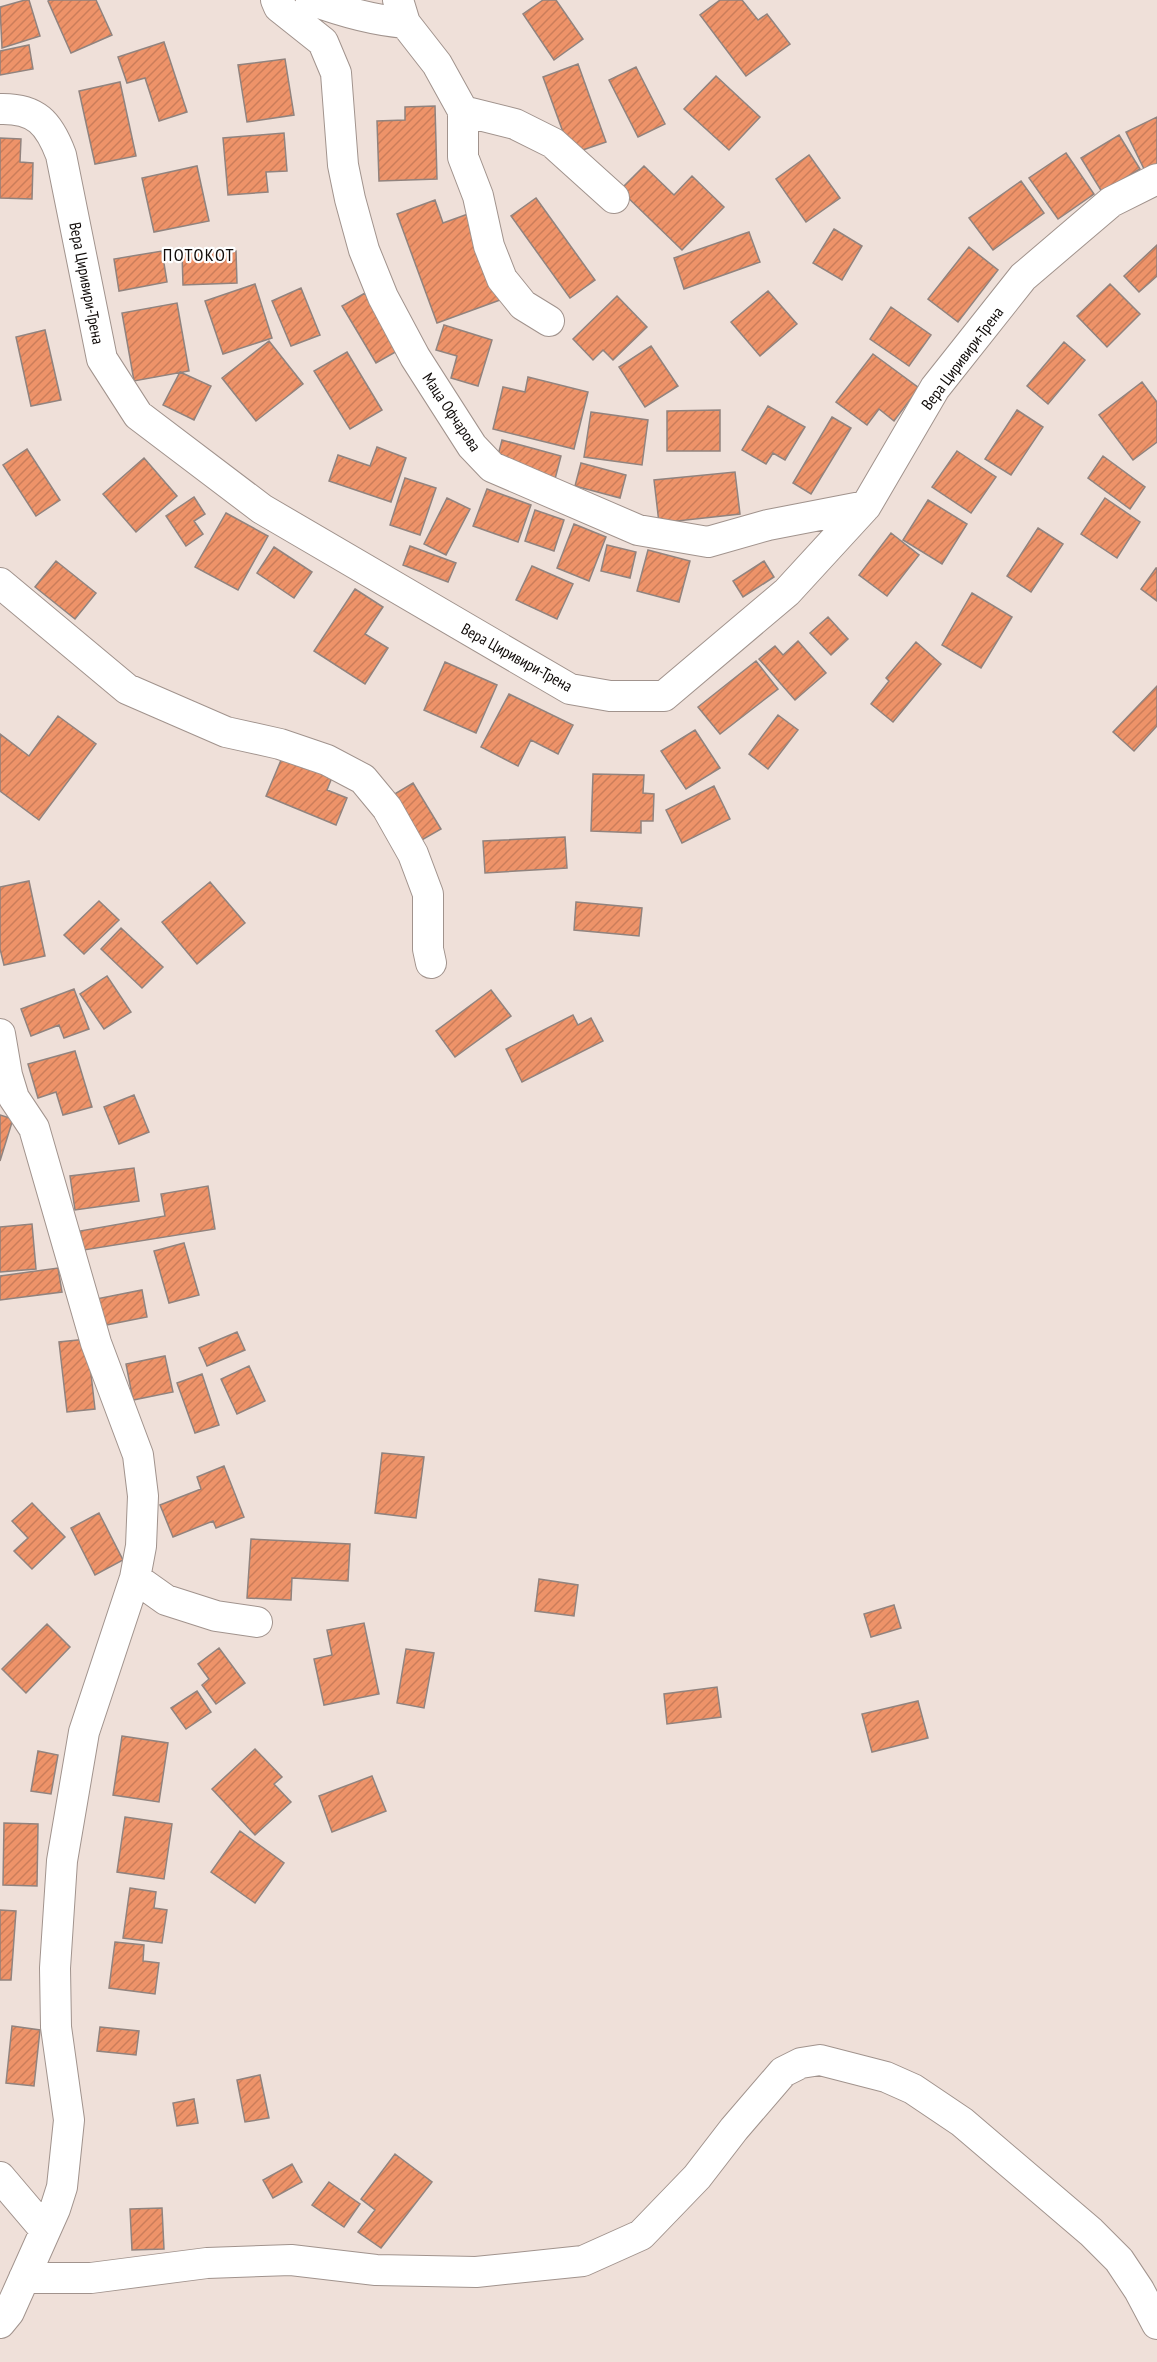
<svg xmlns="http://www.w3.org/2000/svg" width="1157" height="2362" font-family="'PT Sans Narrow',sans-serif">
  <defs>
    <pattern id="building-hatch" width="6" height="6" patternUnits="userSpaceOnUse" patternTransform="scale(1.5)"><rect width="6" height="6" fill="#ee9369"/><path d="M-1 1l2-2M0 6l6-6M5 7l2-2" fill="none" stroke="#cb7d5a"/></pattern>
  </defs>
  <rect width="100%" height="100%" fill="#efe0d9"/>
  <path fill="url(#building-hatch)" stroke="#91837e" stroke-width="1.5" d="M25 0H29L40 36 2 48 0 7Z
    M50 0H96L112 35 71 53 48 1Z
    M543 0H556L583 39 554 60 523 14Z
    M720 0H742L758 20 767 14 790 44 746 76 700 15Z
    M164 42 187 112 159 121 145 78 127 83 118 57Z
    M29 45 33 69 0 75V51Z
    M285 59 294 115 247 122 238 65Z
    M578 64 606 142 571 154 543 77Z
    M636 67 665 124 638 137 609 80Z
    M716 76 760 117 729 150 684 109Z
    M120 82 136 156 95 164 79 91Z
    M435 106 437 179 379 181 377 121 405 120V107Z
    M1157 117V168L1146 173 1126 132Z
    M284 133 287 171 266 172 268 192 228 195 223 138Z
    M1119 135 1140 169 1102 192 1081 158Z
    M0 138 21 139 20 162 33 163 32 199 0 198Z
    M1066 153 1094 194 1058 219 1029 178Z
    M809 155 840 198 806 222 776 179Z
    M197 166 209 221 154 232 142 178Z
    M644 166 674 195 692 176 724 207 682 250 620 190Z
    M1021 181 1044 213 993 250 969 218Z
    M536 198 595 280 570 298 511 216Z
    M435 200 443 223 468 214 500 300 437 323 397 214Z
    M834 229 862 246 842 280 813 263Z
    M749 232 760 262 684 289 674 258Z
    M1157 245V276L1139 292 1124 276Z
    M969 247 998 270 958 322 928 299Z
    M162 251 167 282 119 291 114 259Z
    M236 251 237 283 183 285 182 253Z
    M255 284 272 338 223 354 205 301Z
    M1110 284 1140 314 1107 347 1077 316Z
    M301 288 320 335 291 346 272 301Z
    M768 291 797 324 760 356 731 322Z
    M365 293 399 350 376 363 342 306Z
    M617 296 647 327 613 360 603 350 593 360 573 339Z
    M177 303 189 371 134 381 122 313Z
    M891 307 931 335 909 366 870 339Z
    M444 325 492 340 478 386 451 378 457 356 436 350Z
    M45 330 61 400 31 406 16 337Z
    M269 341 303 384 256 421 222 378Z
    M1064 342 1085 360 1048 404 1027 386Z
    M651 346 678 386 645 407 619 367Z
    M347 352 382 410 350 429 314 371Z
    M873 354 919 388 894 421 879 409 867 425 836 402Z
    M180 372 211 386 194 420 163 405Z
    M528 377 588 392 574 449 493 429 503 387 525 392Z
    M1142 382 1157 402V442L1133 460 1099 415Z
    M768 406 805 427 785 460 773 453 766 464 742 450Z
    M720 410V451H667V411Z
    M1017 410 1043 427 1011 475 985 459Z
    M591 412 648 420 642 465 584 457Z
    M832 417 851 428 811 494 793 483Z
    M502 440 561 456 555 479 496 463Z
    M377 447 406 458 391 502 329 481 338 455 370 466Z
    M27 449 60 500 36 516 3 465Z
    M957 451 996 477 971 513 932 487Z
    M1103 456 1145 487 1130 509 1088 478Z
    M144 458 177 496 136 532 103 494Z
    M581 463 626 475 620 498 575 486Z
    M735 472 740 514 659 523 654 480Z
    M405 478 436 488 420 535 390 525Z
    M487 489 531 505 518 542 473 526Z
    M194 497 205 514 194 521 203 534 186 546 166 516Z
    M447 498 470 509 446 555 424 544Z
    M1105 498 1140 522 1117 558 1081 534Z
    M928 500 967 524 942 564 903 540Z
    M535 510 564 520 554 551 525 541Z
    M226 513 268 536 238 590 195 567Z
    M574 524 606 537 589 581 557 568Z
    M1038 528 1063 544 1031 592 1007 576Z
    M891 533 919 555 887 596 859 575Z
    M607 545 636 552 630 578 601 571Z
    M410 546 456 563 448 582 403 565Z
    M274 547 312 572 294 598 257 573Z
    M648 550 690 561 679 602 637 591Z
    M56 561 96 593 75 619 35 587Z
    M764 561 774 577 743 597 733 581Z
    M532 566 573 584 557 619 516 600Z
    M1156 568H1157V601L1141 589Z
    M355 589 383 607 365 634 388 648 365 684 314 651Z
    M972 593 1012 617 981 668 942 645Z
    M828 617 848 639 831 655 810 633Z
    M798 641 826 673 795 700 759 659 775 646 783 655Z
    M916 642 941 664 893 722 871 704 889 681 886 678Z
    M756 661 778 689 720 734 698 707Z
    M445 662 497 685 476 733 424 710Z
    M1157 686V726L1134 751 1113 732Z
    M509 694 573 725 558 754 531 740 518 766 481 747Z
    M778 715 798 730 768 769 749 754Z
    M58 716 96 744 39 820 0 791V734L29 756Z
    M695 730 720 768 686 789 661 751Z
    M284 753 333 775 327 790 347 798 336 825 266 796Z
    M593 774 644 775 643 793 654 794 653 821H641V833L591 831Z
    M413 783 441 829 420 841 393 795Z
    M714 786 730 819 682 843 666 810Z
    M565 837 567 868 485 873 483 841Z
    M29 881 45 956 4 965 0 949V887Z
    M210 882 245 923 197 964 162 922Z
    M99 901 119 920 84 954 64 935Z
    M576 902 642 908 639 936 574 930Z
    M121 928 163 967 142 988 101 949Z
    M107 976 131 1012 104 1029 80 994Z
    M74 989 89 1029 64 1038 59 1025 31 1036 21 1009Z
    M491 990 511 1016 455 1057 436 1031Z
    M573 1015 578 1025 591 1018 603 1041 522 1082 506 1049Z
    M75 1051 92 1107 63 1115 56 1092 38 1098 28 1064Z
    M134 1095 149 1132 119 1144 104 1107Z
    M0 1115 13 1119 0 1161Z
    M134 1168 139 1201 75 1210 70 1176Z
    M208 1186 215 1229 84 1250 80 1231 165 1216 161 1194Z
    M32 1224 36 1269 0 1272V1227Z
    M184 1243 199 1295 169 1303 154 1251Z
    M58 1268 62 1292 0 1300V1276Z
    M142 1290 147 1317 101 1326 96 1299Z
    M237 1332 245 1350 207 1366 199 1348Z
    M87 1339 95 1409 67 1412 59 1342Z
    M165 1356 173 1392 133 1400 126 1364Z
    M249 1366 265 1401 237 1414 221 1379Z
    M202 1374 219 1425 195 1433 177 1383Z
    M382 1453 424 1457 416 1518 375 1513Z
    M224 1466 244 1517 216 1528 213 1521 173 1537 160 1505 201 1489 197 1477Z
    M32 1503 65 1537 32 1569 14 1551 28 1538 12 1521Z
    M99 1513 123 1560 95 1575 71 1528Z
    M251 1539 350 1544 348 1581 292 1578 291 1600 247 1598Z
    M539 1579 578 1585 574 1616 535 1611Z
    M894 1605 901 1628 871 1637 864 1614Z
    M364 1623 379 1694 324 1705 314 1659 332 1655 327 1630Z
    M47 1624 70 1647 26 1693 2 1669Z
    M219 1648 245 1683 216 1704 202 1685 209 1679 198 1664Z
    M406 1649 434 1653 424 1708 397 1703Z
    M717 1687 721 1717 667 1724 664 1694Z
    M197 1691 211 1712 186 1729 171 1708Z
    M918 1701 928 1738 872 1752 862 1714Z
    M122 1736 168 1743 159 1802 113 1795Z
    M255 1749 282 1777 274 1784 291 1802 255 1835 212 1789Z
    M38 1751 58 1755 51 1794 31 1791Z
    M372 1776 386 1811 332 1832 319 1796Z
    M125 1817 172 1824 164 1879 117 1872Z
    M4 1823 38 1824 37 1886 3 1885Z
    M240 1831 284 1863 255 1903 211 1872Z
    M130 1888 156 1892 154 1908 167 1910 162 1943 123 1938Z
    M0 1910 16 1911 11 1980H0Z
    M115 1942 144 1945 143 1961 159 1963 155 1994 109 1988Z
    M12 2026 40 2030 34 2086 6 2083Z
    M100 2027 139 2031 136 2055 97 2051Z
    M260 2075 269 2118 245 2122 237 2080Z
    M194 2099 198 2123 177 2126 173 2103Z
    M395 2154 432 2182 381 2248 358 2232 375 2210 361 2199Z
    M292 2164 302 2182 273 2198 263 2180Z
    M329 2182 360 2204 344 2227 312 2205Z
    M162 2208 164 2249 132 2250 130 2209Z"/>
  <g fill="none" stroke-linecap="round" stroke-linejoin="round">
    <g stroke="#a1938d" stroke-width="32">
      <path id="minor" d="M276 0 279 7 323 42 336 73 343 165 350 199 364 250 383 297 415 357 472 446 492 467 638 530 708 542 768 525 866 506
        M311 0C343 12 372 20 405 23
        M398 0 405 23 437 64 463 111V157L478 196 489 246 502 279 523 305 549 321
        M0 109C36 108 49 123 61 155L102 359 138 415 262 509 570 689 610 696H664L787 592 866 506 935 388 1023 277 1111 202 1157 179
        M463 111 515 124 553 143 614 198
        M0 583 127 689 226 732 280 744 327 760 363 779 387 808 413 854 428 894V949L431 963
        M0 1034 7 1075 14 1098 34 1128 96 1343 138 1455 143 1496 141 1546 135 1578 84 1732 62 1861 55 1968 56 2027 69 2120 62 2187 55 2209 9 2312 0 2323
        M135 1578 166 1600 216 1616 257 1622
        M0 2177 45 2230
        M24 2278H91L207 2263 291 2260 376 2270 476 2272 583 2261 641 2235 697 2177 734 2129 783 2072 801 2063 820 2060 886 2077 913 2089 962 2122 1091 2232 1119 2260 1139 2290 1157 2324"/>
    </g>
    <use href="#minor" stroke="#fff" stroke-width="30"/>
  </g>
  <g text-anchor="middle" stroke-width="4.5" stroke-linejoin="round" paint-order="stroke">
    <g font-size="16" fill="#100b09" stroke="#fff">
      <text transform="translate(87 283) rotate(79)" y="6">Вера Циривири-Трена</text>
      <text transform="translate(962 358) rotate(-53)" y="6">Вера Циривири-Трена</text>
      <text transform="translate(452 412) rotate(56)" y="6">Маца Офчарова</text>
      <text transform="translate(517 657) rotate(29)" y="6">Вера Циривири-Трена</text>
    </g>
    <g font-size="18" letter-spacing="1.5" fill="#100b09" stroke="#fff">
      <text x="199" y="261">ПОТОКОТ</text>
    </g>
  </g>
</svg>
